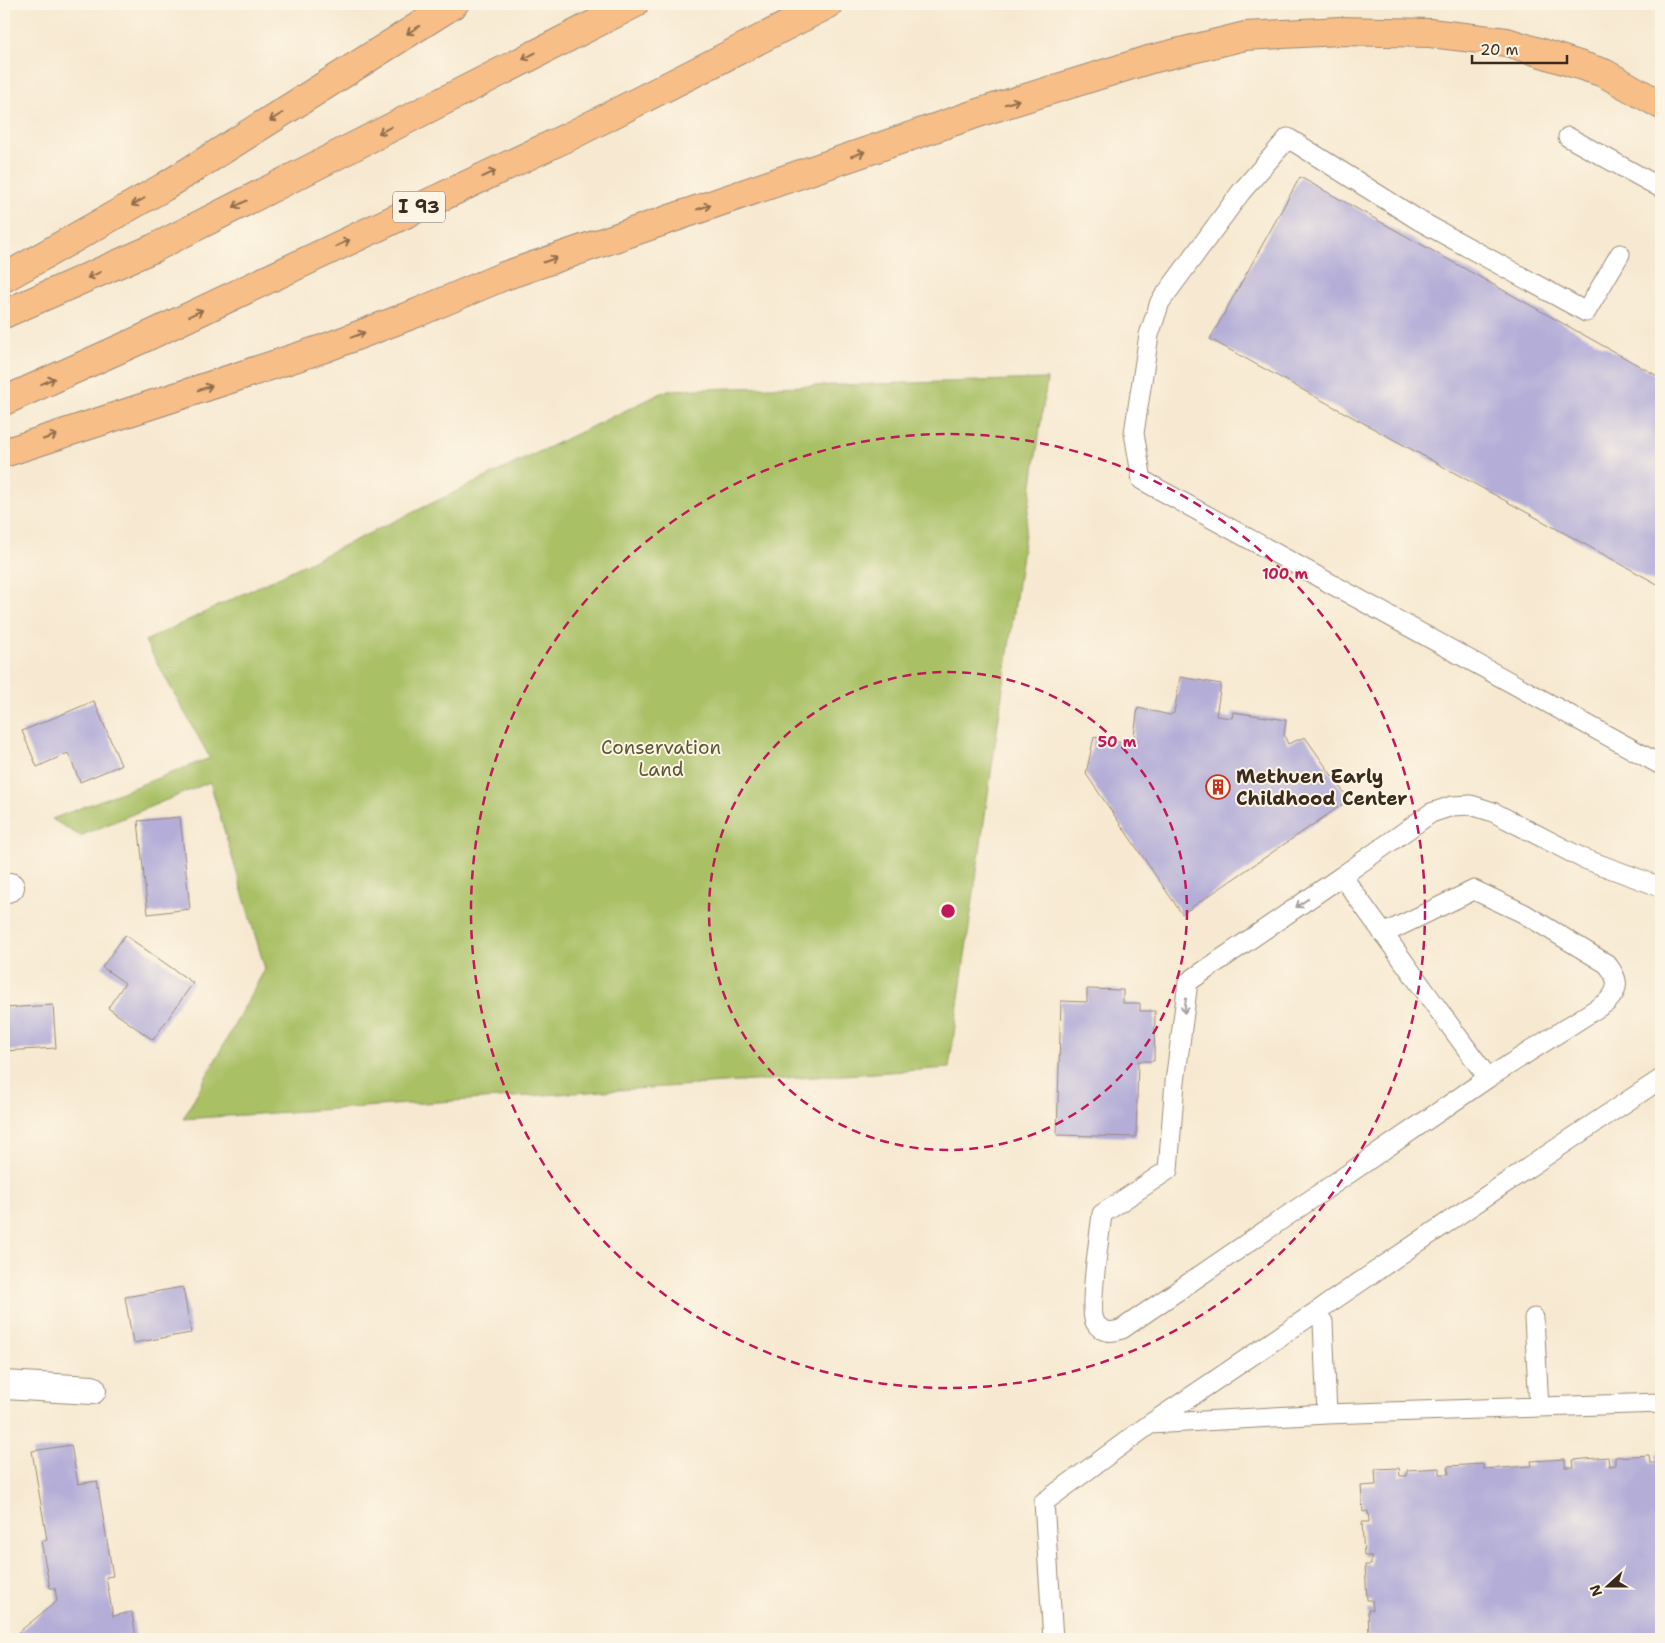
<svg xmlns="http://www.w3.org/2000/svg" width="1665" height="1643" font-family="'Shantell Sans',sans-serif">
  <rect width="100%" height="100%" fill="#fcf5e5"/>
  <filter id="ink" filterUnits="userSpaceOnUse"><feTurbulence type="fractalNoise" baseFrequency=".02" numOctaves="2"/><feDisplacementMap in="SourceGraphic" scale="10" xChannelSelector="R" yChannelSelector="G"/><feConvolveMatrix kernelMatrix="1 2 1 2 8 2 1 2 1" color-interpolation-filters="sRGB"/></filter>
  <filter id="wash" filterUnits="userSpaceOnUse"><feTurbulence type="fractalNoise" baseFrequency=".0096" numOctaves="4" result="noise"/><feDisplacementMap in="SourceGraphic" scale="20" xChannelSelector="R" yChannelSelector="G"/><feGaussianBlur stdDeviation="1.12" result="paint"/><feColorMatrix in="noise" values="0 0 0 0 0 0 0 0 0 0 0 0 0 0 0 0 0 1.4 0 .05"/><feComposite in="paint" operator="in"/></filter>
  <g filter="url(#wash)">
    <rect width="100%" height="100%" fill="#f7e9d1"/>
    <path fill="#a9c065" stroke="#727542" d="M1047 379 949 1068 183 1119 265 969 210 782 80 836 52 819 210 758 145 641 668 390Z"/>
    <g id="blocks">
      <path fill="#b3add8" d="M1300 177 1661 378V586L1210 339Z
        M1180 677 1221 684 1216 716 1232 718 1233 712 1286 720 1284 735 1288 744 1305 737 1349 800 1182 914 1086 774 1094 737 1127 744 1133 742 1138 708 1170 715 1174 713Z
        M94 701 121 765 80 782 68 753 37 767 22 731Z
        M180 817 190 909 148 914 138 821Z
        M125 935 193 983 153 1040 108 1008 125 983 102 967Z
        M1087 989 1123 990V1003H1140V1011H1155L1154 1061H1138L1136 1137 1057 1135 1061 1001 1087 1002Z
        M53 1005 56 1048 4 1051V1008Z
        M183 1287 191 1333 133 1343 125 1297Z
        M71 1445 78 1484 97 1481 113 1576 106 1577 113 1616 132 1612 136 1638 127 1639H18L15 1635 57 1601 55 1588H50L41 1541 47 1540 32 1451Z
        M1656 1454H1661V1628L1657 1629V1634L1577 1639H1540V1636H1532V1639H1381V1636L1369 1637 1368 1610H1373L1372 1600H1367L1365 1565H1371V1556H1364L1362 1522H1369L1368 1511 1363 1512 1361 1486 1376 1485 1375 1469 1399 1468 1400 1476H1407V1470L1440 1468V1474H1449L1448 1466 1483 1464 1484 1469 1532 1466 1531 1461 1565 1459V1467H1574L1573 1460 1608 1457 1609 1466 1615 1465V1457L1649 1455 1650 1463H1656Z"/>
    </g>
  </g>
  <g filter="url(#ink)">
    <use href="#blocks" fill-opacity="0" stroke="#998a78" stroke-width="1"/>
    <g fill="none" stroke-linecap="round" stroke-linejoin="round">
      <g stroke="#998a78" stroke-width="21">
        <path id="service" d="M1568 137 1661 188
          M1620 254 1586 312 1420 221 1288 138 1241 192 1160 302 1149 335 1134 433 1142 480 1661 765
          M1342 876 1188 982 1175 1082 1168 1170 1102 1214C1100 1233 1088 1310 1095 1322 1101 1333 1112 1333 1122 1329L1488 1078
          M1383 934 1474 890 1523 913 1607 964C1618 978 1621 988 1607 1002L1488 1078C1439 1011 1390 943 1342 876L1431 813 1452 806 1471 805 1493 812 1582 858 1661 887
          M1661 1079C1489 1192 1321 1310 1150 1424L1327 1414 1661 1403
          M1534 1318 1539 1407
          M1323 1322 1327 1414
          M1053 1639 1044 1502 1150 1424"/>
      </g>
      <g stroke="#998a78" stroke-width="30">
        <path id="minor" d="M4 889 10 887
          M4 1385 92 1390"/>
      </g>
      <g stroke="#998a78" stroke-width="30">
        <path id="motorway" d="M4 278 164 187 454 4
          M4 314 154 248 634 4
          M4 401 144 338 572 135 829 4
          M4 453 325 348 419 312 504 276 984 111 1148 60 1245 36 1340 31 1430 33 1507 42 1604 73 1661 105"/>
      </g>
      <use href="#service" stroke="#fff" stroke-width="19"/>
      <use href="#minor" stroke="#fff" stroke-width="28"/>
      <use href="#motorway" stroke="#f7be87" stroke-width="28"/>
    </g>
    <defs><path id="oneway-shaft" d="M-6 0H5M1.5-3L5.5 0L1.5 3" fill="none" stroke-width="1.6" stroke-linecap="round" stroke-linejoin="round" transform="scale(1.25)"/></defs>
    <g stroke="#906d4d">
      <use href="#oneway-shaft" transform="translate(413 30) rotate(148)"/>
      <use href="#oneway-shaft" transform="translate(529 56) rotate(153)"/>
      <use href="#oneway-shaft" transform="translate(1012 102) rotate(-17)"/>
      <use href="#oneway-shaft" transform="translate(276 117) rotate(148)"/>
      <use href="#oneway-shaft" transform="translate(385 130) rotate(153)"/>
      <use href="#oneway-shaft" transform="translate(858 154) rotate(-19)"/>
      <use href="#oneway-shaft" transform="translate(489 174) rotate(-25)"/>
      <use href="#oneway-shaft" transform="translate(138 202) rotate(150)"/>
      <use href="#oneway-shaft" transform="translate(240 204) rotate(153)"/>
      <use href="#oneway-shaft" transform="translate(704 207) rotate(-19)"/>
      <use href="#oneway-shaft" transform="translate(343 243) rotate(-25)"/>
      <use href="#oneway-shaft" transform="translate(550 260) rotate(-19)"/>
      <use href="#oneway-shaft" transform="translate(94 275) rotate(156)"/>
      <use href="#oneway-shaft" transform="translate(196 313) rotate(-25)"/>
      <use href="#oneway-shaft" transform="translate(358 335) rotate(-21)"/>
      <use href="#oneway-shaft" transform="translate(48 381) rotate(-24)"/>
      <use href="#oneway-shaft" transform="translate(205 388) rotate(-18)"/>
      <use href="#oneway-shaft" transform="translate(50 437) rotate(-19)"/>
    </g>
    <g stroke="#a79f9a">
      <use href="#oneway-shaft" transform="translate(1302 903) rotate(145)"/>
      <use href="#oneway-shaft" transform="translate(1185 1006) rotate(97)"/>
    </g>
  </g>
  <g fill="none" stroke="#c2185b" stroke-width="2.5" stroke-dasharray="9 6">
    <circle cx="948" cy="911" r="239"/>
    <circle cx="948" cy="911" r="477"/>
  </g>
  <defs>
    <g id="building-ring" transform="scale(1.25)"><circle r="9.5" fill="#fcf5e5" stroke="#c8321e" stroke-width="1.5"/><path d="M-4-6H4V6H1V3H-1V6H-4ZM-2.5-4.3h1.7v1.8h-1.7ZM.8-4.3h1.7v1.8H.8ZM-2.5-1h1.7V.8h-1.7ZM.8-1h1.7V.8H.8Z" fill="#c8321e"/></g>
  </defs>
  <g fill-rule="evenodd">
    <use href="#building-ring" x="1218" y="787"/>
  </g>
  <g text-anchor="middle" stroke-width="4" stroke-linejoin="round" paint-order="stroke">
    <rect fill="#fcf5e5" stroke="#75675a" stroke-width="1" x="393" y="191.5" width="52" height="31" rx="4"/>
    <g font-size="18" font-weight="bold" fill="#3b2a1e">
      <text x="419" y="213">I 93</text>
    </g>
    <g font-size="19" fill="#5c5733" stroke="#fcf5e5">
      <text x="661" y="754">Conservation<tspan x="661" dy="22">Land</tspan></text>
    </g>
    <g font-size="19" font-weight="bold" fill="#3b2a1e" stroke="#fcf5e5" text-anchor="start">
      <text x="1236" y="783">Methuen Early<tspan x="1236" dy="22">Childhood Center</tspan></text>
    </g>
  </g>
  <circle cx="948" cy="911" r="8" fill="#c2185b" stroke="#fcf5e5" stroke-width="2.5"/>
  <g font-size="15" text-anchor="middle" font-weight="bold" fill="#c2185b" stroke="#fcf5e5" stroke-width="4" stroke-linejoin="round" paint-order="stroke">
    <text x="1285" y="579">100 m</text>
    <text x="1117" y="747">50 m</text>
  </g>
  <rect width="1665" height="1643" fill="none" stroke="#fcf5e5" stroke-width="20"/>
  <g transform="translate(1608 1586) rotate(249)" stroke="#fcf5e5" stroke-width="4" paint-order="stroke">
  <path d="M0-4L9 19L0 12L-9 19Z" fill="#3b2a1e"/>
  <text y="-8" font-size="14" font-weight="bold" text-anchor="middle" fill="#3b2a1e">N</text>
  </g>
  <path d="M1472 55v8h95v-8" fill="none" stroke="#3b2a1e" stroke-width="2.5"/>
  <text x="1480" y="55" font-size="15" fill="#3b2a1e" stroke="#fcf5e5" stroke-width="4" paint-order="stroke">20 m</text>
</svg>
